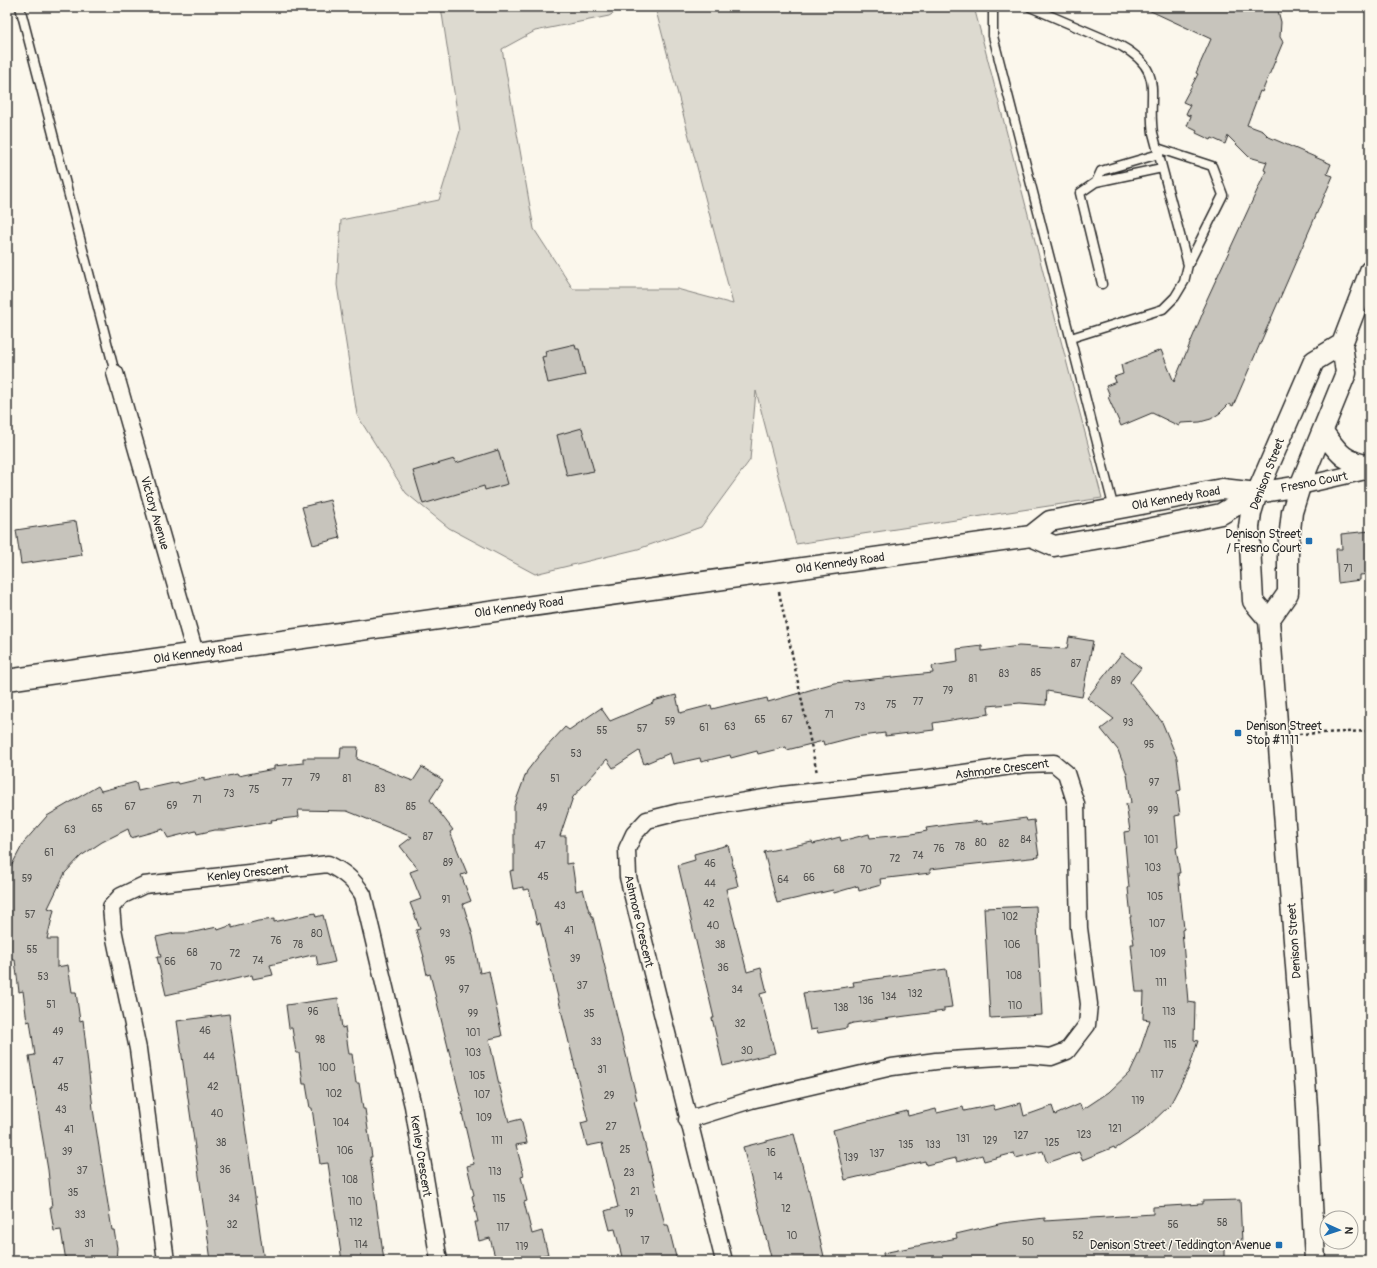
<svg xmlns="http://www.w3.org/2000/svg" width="1377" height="1268" font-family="Pangolin,sans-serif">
  <rect width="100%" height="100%" fill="#fbf7ec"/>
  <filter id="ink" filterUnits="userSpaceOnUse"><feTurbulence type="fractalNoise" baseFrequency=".025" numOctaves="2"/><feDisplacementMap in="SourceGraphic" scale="8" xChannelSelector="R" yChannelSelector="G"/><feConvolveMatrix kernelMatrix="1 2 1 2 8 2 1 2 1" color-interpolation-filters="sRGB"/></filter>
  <g filter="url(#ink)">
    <path fill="#dddad0" stroke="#84827e" d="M441 7H624L609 16 535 31 502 49 534 229 573 289H677L733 304 655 7H974L1102 498 796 544 756 391 750 460 701 527 638 549 535 574 449 528 406 493 357 415 337 285 341 220 439 200 460 131Z"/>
    <path fill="#c7c4bc" stroke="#2b2b2b" d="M1142 7H1277L1281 22 1280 37 1283 42 1262 92 1260 91 1247 125 1263 131 1269 137 1331 164 1327 174 1333 176 1233 406 1229 404 1220 413 1211 419 1200 422 1181 423 1179 426 1152 413 1121 426 1108 397 1110 396 1106 386 1116 382 1114 377 1123 374 1121 365 1161 350 1174 382 1204 310H1202L1266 171 1264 170 1267 162 1249 157 1228 136 1225 144 1212 138 1211 140 1196 133 1197 131 1187 126 1191 116 1186 114 1190 105 1183 102 1198 74 1196 73 1211 39Z
      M575 344 576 349H579L585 375 548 383 542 357 546 356 545 351Z
      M582 428 594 471 567 476 557 435Z
      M498 450 508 484 485 490 484 486 423 504 413 471 454 459 456 463Z
      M330 500 340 538 313 545 302 507Z
      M76 521 82 555 21 564 16 530Z
      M1370 531V574L1360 575V580L1338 583 1336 549H1342L1341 534Z
      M1069 637 1093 641 1082 697 1047 691 1046 705 1020 703 988 706 989 714 933 723 934 730 885 736V733L855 737 824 745 823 741 787 750 786 747 758 754 757 751 731 758 730 755 701 762 700 758 673 764 670 753 644 764 639 751 613 768 607 759 573 797 560 836H566V864L572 863 576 891 583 889 588 908 593 918 637 1100 634 1101 665 1225H668L677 1261H623L615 1229 610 1230 605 1211 618 1207 602 1143 587 1146 581 1123 588 1121 540 923 537 924 529 889 523 890V887L513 889 510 871 514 870V806L527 771 541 753 565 727 569 730 601 708 610 721 653 703V701L676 695 680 713 711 705 712 709 736 703 737 705 767 698 768 702 834 683 933 673 932 666 958 662 957 649 982 646V651L1019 646 1067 649Z
      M1122 653 1141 668 1130 682 1162 722 1177 758 1181 790 1177 791 1180 815 1175 816 1178 847 1176 848 1180 873H1178L1184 929 1182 930 1188 1002 1195 1003 1194 1040 1198 1041 1189 1068 1170 1105 1144 1130 1115 1149 1114 1147 1082 1160 1079 1152 1047 1163 1043 1151 1016 1158 1014 1153 984 1161 982 1155 957 1162 956 1158 926 1165 925 1161 845 1180 833 1130 907 1111 908 1116 936 1109 937 1113 963 1107 964 1111 993 1105 995 1110 1021 1103 1024 1116 1052 1106 1055 1115 1080 1104 1082 1110 1109 1092 1130 1072 1139 1053 1150 1020 1143 1019 1144 992H1136L1131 944H1134L1130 917H1131L1128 888H1129L1124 832 1130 831 1126 804 1131 803 1127 774 1118 750 1101 729 1114 719 1087 698Z
      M341 747H358L357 759 413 781 422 767 443 780 430 800 453 830 450 832 467 873 461 875 471 901 463 904 473 936 480 973 489 971 502 1036 489 1039 498 1080 509 1122 521 1119 527 1143 516 1145 524 1176 521 1177 527 1201 524 1202 532 1234 542 1231 548 1254 518 1261H496L490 1238 479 1241 475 1222H478L472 1196 474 1195 467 1166 474 1164 462 1113 464 1112 430 974 427 975 423 957H424L416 930 420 929 410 903 421 899 410 872 418 869 400 846 412 837 347 811 298 810 299 817 271 820 272 822 225 830H215L197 834 196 831 168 838 163 829 131 838 128 829 102 842 81 856 65 873 48 908 54 910 47 939H57V967L68 965 72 992H76L80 1021 83 1020 93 1109 112 1230H114L117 1248 116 1261H66L61 1230 54 1231 50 1207H52L48 1170 29 1056 35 1055 30 1021 27 1022 23 991 19 992 15 960H7V874L24 842 47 816 98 786 101 791 136 782 138 791 178 782 179 784 204 778V781L237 774 238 776 274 769V766L303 763V758H340Z
      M1026 818 1027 821 1034 820 1039 857 930 869V873L880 879 881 885 859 891 858 886 834 893 833 890 777 903 764 852 812 842 813 844 840 837 841 841 869 834 870 838 912 834 927 831 926 828 954 824 982 821V824Z
      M728 845 738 886 726 889 747 972 761 968 767 992 760 994 775 1053 723 1066 712 1018H714L678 865 695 860 694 854Z
      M1036 906 1042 1015 990 1018 984 908Z
      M315 913 316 917 323 915 335 962 318 966 316 955H312L270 965 273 975 253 979 252 975 166 995 157 957H161L156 937 175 933H190L217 927 218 930 232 925V928L258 921 274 919V922Z
      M946 969 952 1007 944 1008V1011L853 1023 847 1025V1028L818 1033 817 1029 810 1030 803 993 854 986 853 982Z
      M338 998 342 1028 345 1027 349 1054H352L356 1083H359L363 1109H365L372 1157H370L384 1261H342L328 1163 320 1164 312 1108H310L306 1084H303L299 1053H296L292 1028H289L286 1005Z
      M229 1014 241 1098 264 1261H211L209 1246 177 1021Z
      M794 1134 809 1191 825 1261H772L743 1147Z
      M1240 1200 1242 1242 1224 1244V1259L1196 1261H1176L1175 1259 1062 1261V1258L1035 1261H884L883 1253 957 1238 956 1234 1003 1223 1045 1218V1221L1153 1214V1207L1202 1204V1201Z"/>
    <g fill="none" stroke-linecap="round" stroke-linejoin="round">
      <g stroke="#2b2b2b" stroke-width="11">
        <path id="service" d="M20 7 115 373
          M993 7V36L1114 509
          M1030 7 1121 46C1166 71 1147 93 1153 133L1188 265 1184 282 1175 297 1163 309 1071 338
          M1157 148 1212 166 1223 195 1188 265
          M1159 154 1101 171 1096 182 1162 168
          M1096 182 1080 193 1102 284"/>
      </g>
      <g stroke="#2b2b2b" stroke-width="19">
        <path id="minor" d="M115 373 195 653
          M1300 486 1370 470
          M687 1120 751 1100 892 1067 936 1061 1029 1055 1051 1057 1067 1051 1087 1025 1089 1004 1079 928 1076 804 1066 773 1054 763 1026 764 929 778 782 795 679 812 647 820 634 834 627 849 628 877 724 1261
          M166 1261 138 1049 113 929 111 907 121 896 144 885 328 864C344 872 354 880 363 895L413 1106 439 1261"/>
      </g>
      <g stroke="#2b2b2b" stroke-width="23">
        <path id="tertiary" d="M1323 432C1339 453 1342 461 1370 466
          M1031 536 1054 546 1129 533 1221 514 1257 493
          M1269 620 1288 593V549L1292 512 1300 486 1346 373 1342 344 1370 271
          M7 680C348 631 689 583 1031 536L1050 521 1222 489 1257 493 1300 486
          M1315 1261 1307 1107 1269 620 1253 601 1249 527 1251 513 1257 493 1314 361 1342 344"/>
      </g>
      <path stroke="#2b2b2b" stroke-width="2.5" stroke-dasharray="3 3" stroke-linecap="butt" d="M779 592 817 773
        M1299 734 1370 731"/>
      <use href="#service" stroke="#fbf7ec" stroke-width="8"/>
      <use href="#minor" stroke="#fbf7ec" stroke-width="16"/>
      <use href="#tertiary" stroke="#fbf7ec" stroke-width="20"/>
    </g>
  </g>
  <g fill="#1f6fb2" stroke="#fbf7ec" stroke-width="1.5">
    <rect x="1305" y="537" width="8" height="8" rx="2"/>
    <rect x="1234" y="729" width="8" height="8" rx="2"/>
    <rect x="1275" y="1241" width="8" height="8" rx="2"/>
  </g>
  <g text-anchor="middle" stroke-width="3" stroke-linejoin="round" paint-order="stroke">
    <g font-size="10" fill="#52514f">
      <text x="1348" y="572">71</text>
      <text x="1076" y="667">87</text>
      <text x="1036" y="676">85</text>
      <text x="1004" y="677">83</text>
      <text x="973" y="682">81</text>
      <text x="1116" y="684">89</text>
      <text x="948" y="694">79</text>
      <text x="918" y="705">77</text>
      <text x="891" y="708">75</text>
      <text x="860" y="710">73</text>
      <text x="829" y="718">71</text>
      <text x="760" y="723">65</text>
      <text x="787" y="723">67</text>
      <text x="670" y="725">59</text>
      <text x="1128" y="726">93</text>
      <text x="730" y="730">63</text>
      <text x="704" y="731">61</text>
      <text x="642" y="732">57</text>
      <text x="602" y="734">55</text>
      <text x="1149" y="748">95</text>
      <text x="576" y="757">53</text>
      <text x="315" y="781">79</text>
      <text x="347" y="782">81</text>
      <text x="555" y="782">51</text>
      <text x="287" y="786">77</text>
      <text x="1154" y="786">97</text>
      <text x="380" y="792">83</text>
      <text x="254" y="793">75</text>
      <text x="229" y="797">73</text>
      <text x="197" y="803">71</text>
      <text x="172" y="809">69</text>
      <text x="130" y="810">67</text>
      <text x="411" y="810">85</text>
      <text x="542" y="811">49</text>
      <text x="97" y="812">65</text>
      <text x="1153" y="814">99</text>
      <text x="70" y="833">63</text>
      <text x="428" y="840">87</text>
      <text x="1026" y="843">84</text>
      <text x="1151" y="843">101</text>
      <text x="981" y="846">80</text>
      <text x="1004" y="847">82</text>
      <text x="540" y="849">47</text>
      <text x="960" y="850">78</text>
      <text x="939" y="852">76</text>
      <text x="49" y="856">61</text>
      <text x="918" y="859">74</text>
      <text x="895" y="862">72</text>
      <text x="448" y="866">89</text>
      <text x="710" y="867">46</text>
      <text x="1153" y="871">103</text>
      <text x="839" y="873">68</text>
      <text x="866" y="873">70</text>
      <text x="543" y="880">45</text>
      <text x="809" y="881">66</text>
      <text x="27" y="882">59</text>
      <text x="783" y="883">64</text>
      <text x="710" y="887">44</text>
      <text x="1155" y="900">105</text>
      <text x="446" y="903">91</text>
      <text x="709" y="907">42</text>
      <text x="560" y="909">43</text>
      <text x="30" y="918">57</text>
      <text x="1010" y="920">102</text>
      <text x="1157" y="927">107</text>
      <text x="713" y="929">40</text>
      <text x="569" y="934">41</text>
      <text x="317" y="937">80</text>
      <text x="445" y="937">93</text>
      <text x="276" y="944">76</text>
      <text x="298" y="948">78</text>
      <text x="720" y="948">38</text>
      <text x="1012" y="948">106</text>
      <text x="32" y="953">55</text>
      <text x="192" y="956">68</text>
      <text x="235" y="957">72</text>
      <text x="1158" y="957">109</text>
      <text x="575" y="962">39</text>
      <text x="258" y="964">74</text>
      <text x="450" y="964">95</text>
      <text x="170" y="965">66</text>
      <text x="216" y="970">70</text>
      <text x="723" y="971">36</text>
      <text x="1014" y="979">108</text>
      <text x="43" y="980">53</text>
      <text x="1161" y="986">111</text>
      <text x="582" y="989">37</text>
      <text x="464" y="993">97</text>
      <text x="737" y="993">34</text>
      <text x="915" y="997">132</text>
      <text x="889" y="1000">134</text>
      <text x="866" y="1004">136</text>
      <text x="51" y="1008">51</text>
      <text x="1015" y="1009">110</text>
      <text x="841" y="1011">138</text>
      <text x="313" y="1015">96</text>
      <text x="1169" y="1015">113</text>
      <text x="473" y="1017">99</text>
      <text x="589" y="1017">35</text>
      <text x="740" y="1027">32</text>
      <text x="205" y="1034">46</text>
      <text x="58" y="1035">49</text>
      <text x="473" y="1036">101</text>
      <text x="320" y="1043">98</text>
      <text x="596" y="1045">33</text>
      <text x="1170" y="1048">115</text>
      <text x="747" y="1054">30</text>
      <text x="473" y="1056">103</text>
      <text x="209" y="1060">44</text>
      <text x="58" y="1065">47</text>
      <text x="327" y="1071">100</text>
      <text x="602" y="1073">31</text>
      <text x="1157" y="1078">117</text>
      <text x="477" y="1079">105</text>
      <text x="213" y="1090">42</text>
      <text x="63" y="1091">45</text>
      <text x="334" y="1097">102</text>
      <text x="482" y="1098">107</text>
      <text x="609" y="1099">29</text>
      <text x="1138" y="1104">119</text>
      <text x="61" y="1113">43</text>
      <text x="217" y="1117">40</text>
      <text x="484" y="1121">109</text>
      <text x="341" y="1126">104</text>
      <text x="611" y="1130">27</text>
      <text x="1115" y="1132">121</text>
      <text x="69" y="1133">41</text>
      <text x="1084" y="1138">123</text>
      <text x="1021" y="1139">127</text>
      <text x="963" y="1142">131</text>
      <text x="497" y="1144">111</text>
      <text x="990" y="1144">129</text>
      <text x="221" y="1146">38</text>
      <text x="1052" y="1146">125</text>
      <text x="906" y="1148">135</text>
      <text x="933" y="1148">133</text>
      <text x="625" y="1153">25</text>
      <text x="345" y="1154">106</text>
      <text x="67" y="1155">39</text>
      <text x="771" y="1156">16</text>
      <text x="877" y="1157">137</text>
      <text x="851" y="1161">139</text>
      <text x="225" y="1173">36</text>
      <text x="82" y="1174">37</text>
      <text x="495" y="1175">113</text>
      <text x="629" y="1176">23</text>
      <text x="778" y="1180">14</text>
      <text x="350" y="1183">108</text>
      <text x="635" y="1195">21</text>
      <text x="73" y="1196">35</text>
      <text x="234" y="1202">34</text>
      <text x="499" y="1202">115</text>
      <text x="355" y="1205">110</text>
      <text x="786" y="1212">12</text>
      <text x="629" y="1217">19</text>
      <text x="80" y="1218">33</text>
      <text x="356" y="1226">112</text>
      <text x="1222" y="1226">58</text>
      <text x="232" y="1228">32</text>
      <text x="1173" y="1228">56</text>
      <text x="503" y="1231">117</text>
      <text x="792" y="1239">10</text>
      <text x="1078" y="1239">52</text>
      <text x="645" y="1244">17</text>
      <text x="1028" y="1245">50</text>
      <text x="89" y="1247">31</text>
      <text x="361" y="1248">114</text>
      <text x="522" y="1250">119</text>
    </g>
    <g font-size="12" fill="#2b2b2b" stroke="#fbf7ec">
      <text transform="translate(1267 474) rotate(-69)" y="4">Denison Street</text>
      <text transform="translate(1314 482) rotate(-11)" y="4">Fresno Court</text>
      <text transform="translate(1176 498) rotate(-10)" y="4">Old Kennedy Road</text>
      <text transform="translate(155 513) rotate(74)" y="4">Victory Avenue</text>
      <text transform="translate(840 563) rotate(-8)" y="4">Old Kennedy Road</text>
      <text transform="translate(519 607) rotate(-8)" y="4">Old Kennedy Road</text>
      <text transform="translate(198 653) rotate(-8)" y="4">Old Kennedy Road</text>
      <text transform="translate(1002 769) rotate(-7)" y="4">Ashmore Crescent</text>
      <text transform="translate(248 873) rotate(-6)" y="4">Kenley Crescent</text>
      <text transform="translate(639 921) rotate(77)" y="4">Ashmore Crescent</text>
      <text transform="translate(1294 941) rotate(-94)" y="4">Denison Street</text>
      <text transform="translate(421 1156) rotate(81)" y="4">Kenley Crescent</text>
    </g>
    <g font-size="12" fill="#2b2b2b" stroke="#fbf7ec" text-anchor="end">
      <text x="1301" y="538">Denison Street<tspan x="1301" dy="14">/ Fresno Court</tspan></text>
      <text x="1246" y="730" text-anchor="start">Denison Street<tspan x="1246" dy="14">Stop #1111</tspan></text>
      <text x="1271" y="1249">Denison Street / Teddington Avenue</text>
    </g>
  </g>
  <rect width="1377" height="1268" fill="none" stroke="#fbf7ec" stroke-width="24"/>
  <rect x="12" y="12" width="1353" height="1244" fill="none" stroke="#2b2b2b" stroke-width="1.5" filter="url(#ink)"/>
  <g transform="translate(1339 1230) rotate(93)"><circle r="19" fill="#fbf7ec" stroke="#a8a59f"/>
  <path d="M0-3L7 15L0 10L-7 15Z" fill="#1f6fb2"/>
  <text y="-6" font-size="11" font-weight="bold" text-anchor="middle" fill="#2b2b2b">N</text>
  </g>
</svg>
